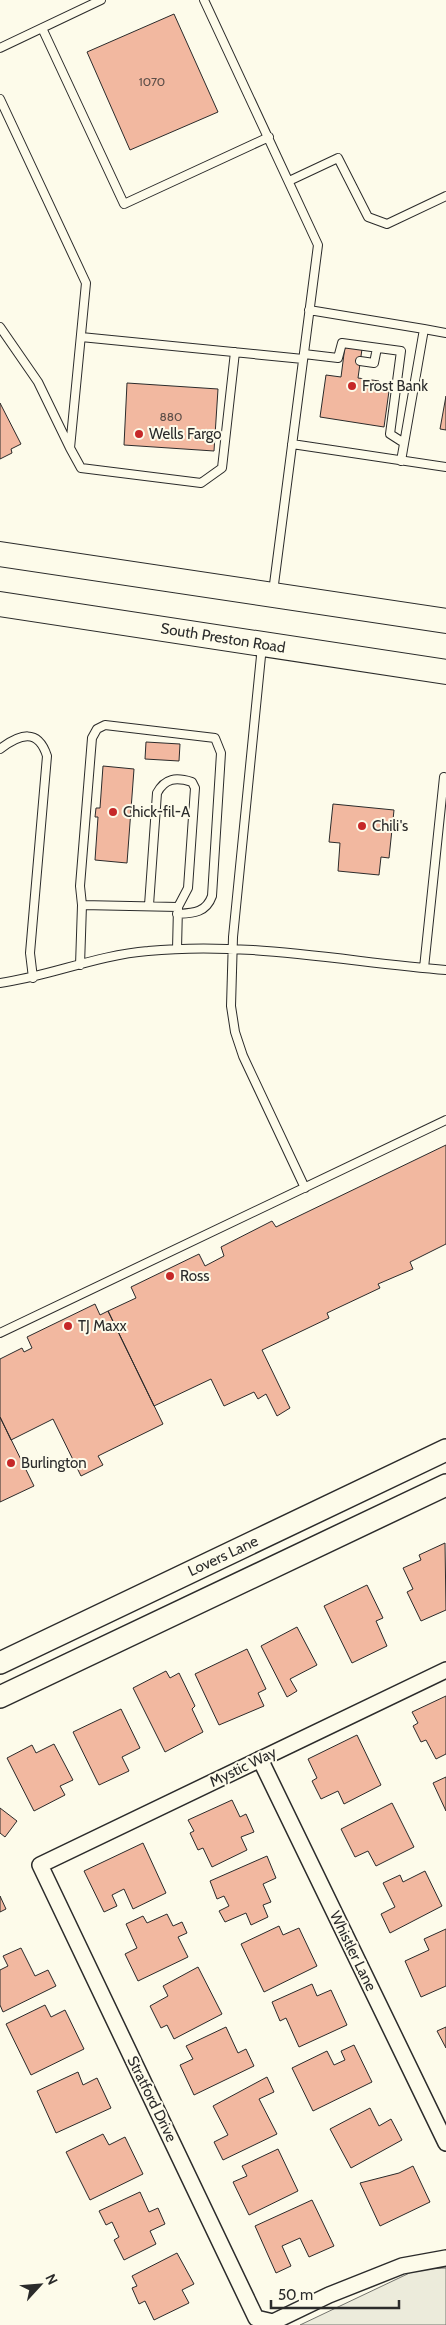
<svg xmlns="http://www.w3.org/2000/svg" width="446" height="2325" font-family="Cabin,sans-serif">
  <rect width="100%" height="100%" fill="#fdfbea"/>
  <path fill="#ecebdb" stroke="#74746e" d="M446 2268V2325H300L418 2269Z"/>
  <path fill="#f2b8a0" stroke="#2b2b2b" d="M174 14 218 112 130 150 87 52Z
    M345 346 362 349 358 378 379 381 378 390 389 391 384 427 320 417 326 375 341 377Z
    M127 383 218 389 214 451 124 445Z
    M446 396V430L440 429Z
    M0 403 21 444 11 449 12 453 0 459Z
    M146 742 180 744 179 761 145 759Z
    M103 766 134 769 127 863 95 860 98 817H95L96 808H100Z
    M333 804 394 810 389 858 381 857 379 875 338 871 340 843 329 842Z
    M446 1145V1244L410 1262 413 1269 378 1284 380 1288 327 1313 329 1318 262 1350 290 1408 277 1416 266 1394 258 1399 254 1392 224 1406 211 1379 154 1406 108 1311 136 1298 131 1287 199 1254 205 1266 224 1256 221 1247 272 1221 276 1227Z
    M95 1304 100 1315 108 1311 163 1424 98 1456 103 1465 81 1476 53 1419 11 1440 0 1417V1359L22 1348 24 1352 32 1348 27 1337Z
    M0 1417 34 1486 0 1502Z
    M445 1543 446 1610 421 1621 407 1592 413 1589 403 1568 421 1560 419 1555Z
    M367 1585 383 1618 376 1621 387 1646 352 1663 324 1606Z
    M297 1627 317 1665 290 1679 297 1691 287 1697 261 1646Z
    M247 1649 266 1689 258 1693 264 1706 219 1725 195 1674Z
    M166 1671 170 1678 179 1673 195 1706 192 1709 203 1732 165 1752 133 1688Z
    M446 1696V1754L436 1759 426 1740 421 1742 413 1726 418 1723 412 1712Z
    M121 1709 140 1748 122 1757 129 1771 99 1785 73 1732Z
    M357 1735 381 1785 344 1804 338 1791 321 1799 312 1781 317 1778 308 1759Z
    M54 1744 73 1780 60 1786 65 1795 34 1811 7 1758 32 1745 36 1753Z
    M446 1777V1811L433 1783Z
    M232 1800 240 1817 246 1814 254 1832 241 1837 247 1850 212 1867 203 1848 198 1850 190 1833 194 1831 188 1820Z
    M392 1803 414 1847 376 1866 368 1851 355 1857 341 1829Z
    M0 1808 17 1821 5 1837 0 1833Z
    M143 1843 166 1893 133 1909 124 1889 112 1895 117 1906 104 1912 84 1871Z
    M267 1856 276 1878 263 1884 271 1902 263 1905 268 1917 251 1925 246 1913 225 1922 219 1911 229 1906 224 1896 217 1899 210 1881Z
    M425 1871 442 1906 390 1933 381 1914 395 1907 383 1883 400 1875 403 1882Z
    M0 1896 6 1909 0 1912Z
    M167 1914 173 1926 182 1922 187 1933 178 1937 188 1957 138 1981 125 1954 137 1948 126 1924 143 1916 147 1923Z
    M279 1926 283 1935 299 1928 317 1966 264 1992 241 1944Z
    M446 1929V1986L421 1997 405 1961 429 1950 424 1939Z
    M21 1948 35 1976 48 1970 56 1986 3 2012 0 2005V1970L8 1966 3 1956Z
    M198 1967 222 2014 174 2039 167 2025 161 2028 150 2006 168 1996 163 1986Z
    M312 1984 317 1996 331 1990 347 2025 299 2047 286 2018 280 2021 272 2002Z
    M45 2005 51 2017 65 2010 84 2049 31 2075 6 2024Z
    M226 2027 238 2053 246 2049 254 2066 194 2095 180 2065 193 2059 186 2046Z
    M446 2027V2048L437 2031Z
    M354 2045 372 2082 313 2111 292 2068 327 2051 334 2065 345 2060 341 2051Z
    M78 2072 83 2085 97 2078 111 2108 56 2133 37 2091Z
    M267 2077 274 2092 259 2099 277 2134 223 2160 214 2142 228 2135 213 2106Z
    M370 2108 379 2126 391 2119 402 2140 351 2168 330 2129Z
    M103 2134 109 2145 125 2137 143 2174 90 2200 66 2152Z
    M278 2149 298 2191 249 2215 233 2182 247 2176 242 2166Z
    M413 2166 430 2202 380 2226 360 2183 399 2173Z
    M140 2192 149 2212 158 2208 165 2224 150 2231 156 2244 124 2260 114 2240 119 2237 112 2222 106 2225 99 2211Z
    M312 2200 334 2246 309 2257 300 2238 282 2246 291 2266 276 2273 255 2226Z
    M177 2253 194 2284 182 2290 189 2303 154 2320 145 2301 139 2304 132 2288 137 2286 132 2276Z"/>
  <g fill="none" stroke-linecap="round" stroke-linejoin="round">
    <g stroke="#2b2b2b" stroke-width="10">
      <path id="lane" d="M204 0 318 245 273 592
        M42 28 124 204 269 137
        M0 48 101 0
        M0 99 86 283 70 448 81 468 201 483 222 468 235 352
        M289 181 338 158 368 217 387 224 446 196
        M309 310 424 329 401 461
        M0 327 38 382 70 448
        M424 329 446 333
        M81 337 303 359
        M304 354 338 358 342 343 401 351 390 434 404 443
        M360 361 374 363 377 348
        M292 444 446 467
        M262 646 233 937 231 1006 235 1032 243 1056 305 1188
        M0 749C20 734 38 728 47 756L30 953 33 978
        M82 905 80 886 92 738 97 729 105 725 215 738 221 753 212 896C206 913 193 913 177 914
        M149 905 157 793C165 778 176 777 192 782L195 788 188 888 178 907
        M80 965 82 905 178 907 177 949
        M424 968 444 777
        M0 983C50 976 97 955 148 951 247 941 347 962 446 970
        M0 1333 446 1120"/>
    </g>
    <g stroke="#2b2b2b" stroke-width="18">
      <path id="street" d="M446 1670 40 1865 256 2318 273 2322 329 2295 402 2266 446 2258
        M260 1759 446 2143"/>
    </g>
    <g stroke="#2b2b2b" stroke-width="24">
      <path id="secondary" d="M0 1663 446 1450
        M0 1697 446 1485"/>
    </g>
    <g stroke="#2b2b2b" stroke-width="26">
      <path id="primary" d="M0 554 446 621
        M0 604 446 672"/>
    </g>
    <use href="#lane" stroke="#fdfbea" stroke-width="8"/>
    <use href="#street" stroke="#fdfbea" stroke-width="15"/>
    <use href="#secondary" stroke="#fdfbea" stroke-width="21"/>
    <use href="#primary" stroke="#fdfbea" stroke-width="24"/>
  </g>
  <g fill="#c62828" stroke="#fdfbea" stroke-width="2">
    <circle cx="352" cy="386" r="5"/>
    <circle cx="139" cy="434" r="5"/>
    <circle cx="113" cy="812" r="5"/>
    <circle cx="362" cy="826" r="5"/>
    <circle cx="170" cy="1276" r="5"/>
    <circle cx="68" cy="1326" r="5"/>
    <circle cx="11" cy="1463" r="5"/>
  </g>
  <g text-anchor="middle" stroke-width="4" stroke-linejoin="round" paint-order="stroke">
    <g font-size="12" fill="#5d4e48">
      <text x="152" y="86">1070</text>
      <text x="171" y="421">880</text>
    </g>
    <g font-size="15" fill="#2b2b2b" stroke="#fdfbea" text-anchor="start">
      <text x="362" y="391">Frost Bank</text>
      <text x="149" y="439">Wells Fargo</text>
      <text x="123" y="817">Chick-fil-A</text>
      <text x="372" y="831">Chili's</text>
      <text x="180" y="1281">Ross</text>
      <text x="78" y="1331">TJ Maxx</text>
      <text x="21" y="1468">Burlington</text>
    </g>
    <g font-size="15" fill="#2b2b2b" stroke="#fdfbea">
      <text transform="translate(223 638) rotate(9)" y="5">South Preston Road</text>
      <text transform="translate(223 1556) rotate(-25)" y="5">Lovers Lane</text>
      <text transform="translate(243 1767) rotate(-26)" y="5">Mystic Way</text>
      <text transform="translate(353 1951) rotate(64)" y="5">Whistler Lane</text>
      <text transform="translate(152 2099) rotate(64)" y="5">Stratford Drive</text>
    </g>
  </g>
  <g transform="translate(40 2285) rotate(64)" stroke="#fdfbea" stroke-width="4" paint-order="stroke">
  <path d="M0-4L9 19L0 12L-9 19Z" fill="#2b2b2b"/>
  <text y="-8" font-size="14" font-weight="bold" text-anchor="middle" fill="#2b2b2b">N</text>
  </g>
  <path d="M271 2300v8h128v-8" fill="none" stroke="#2b2b2b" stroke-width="2.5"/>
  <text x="278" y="2300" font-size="15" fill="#2b2b2b" stroke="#fdfbea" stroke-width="4" paint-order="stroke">50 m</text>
</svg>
